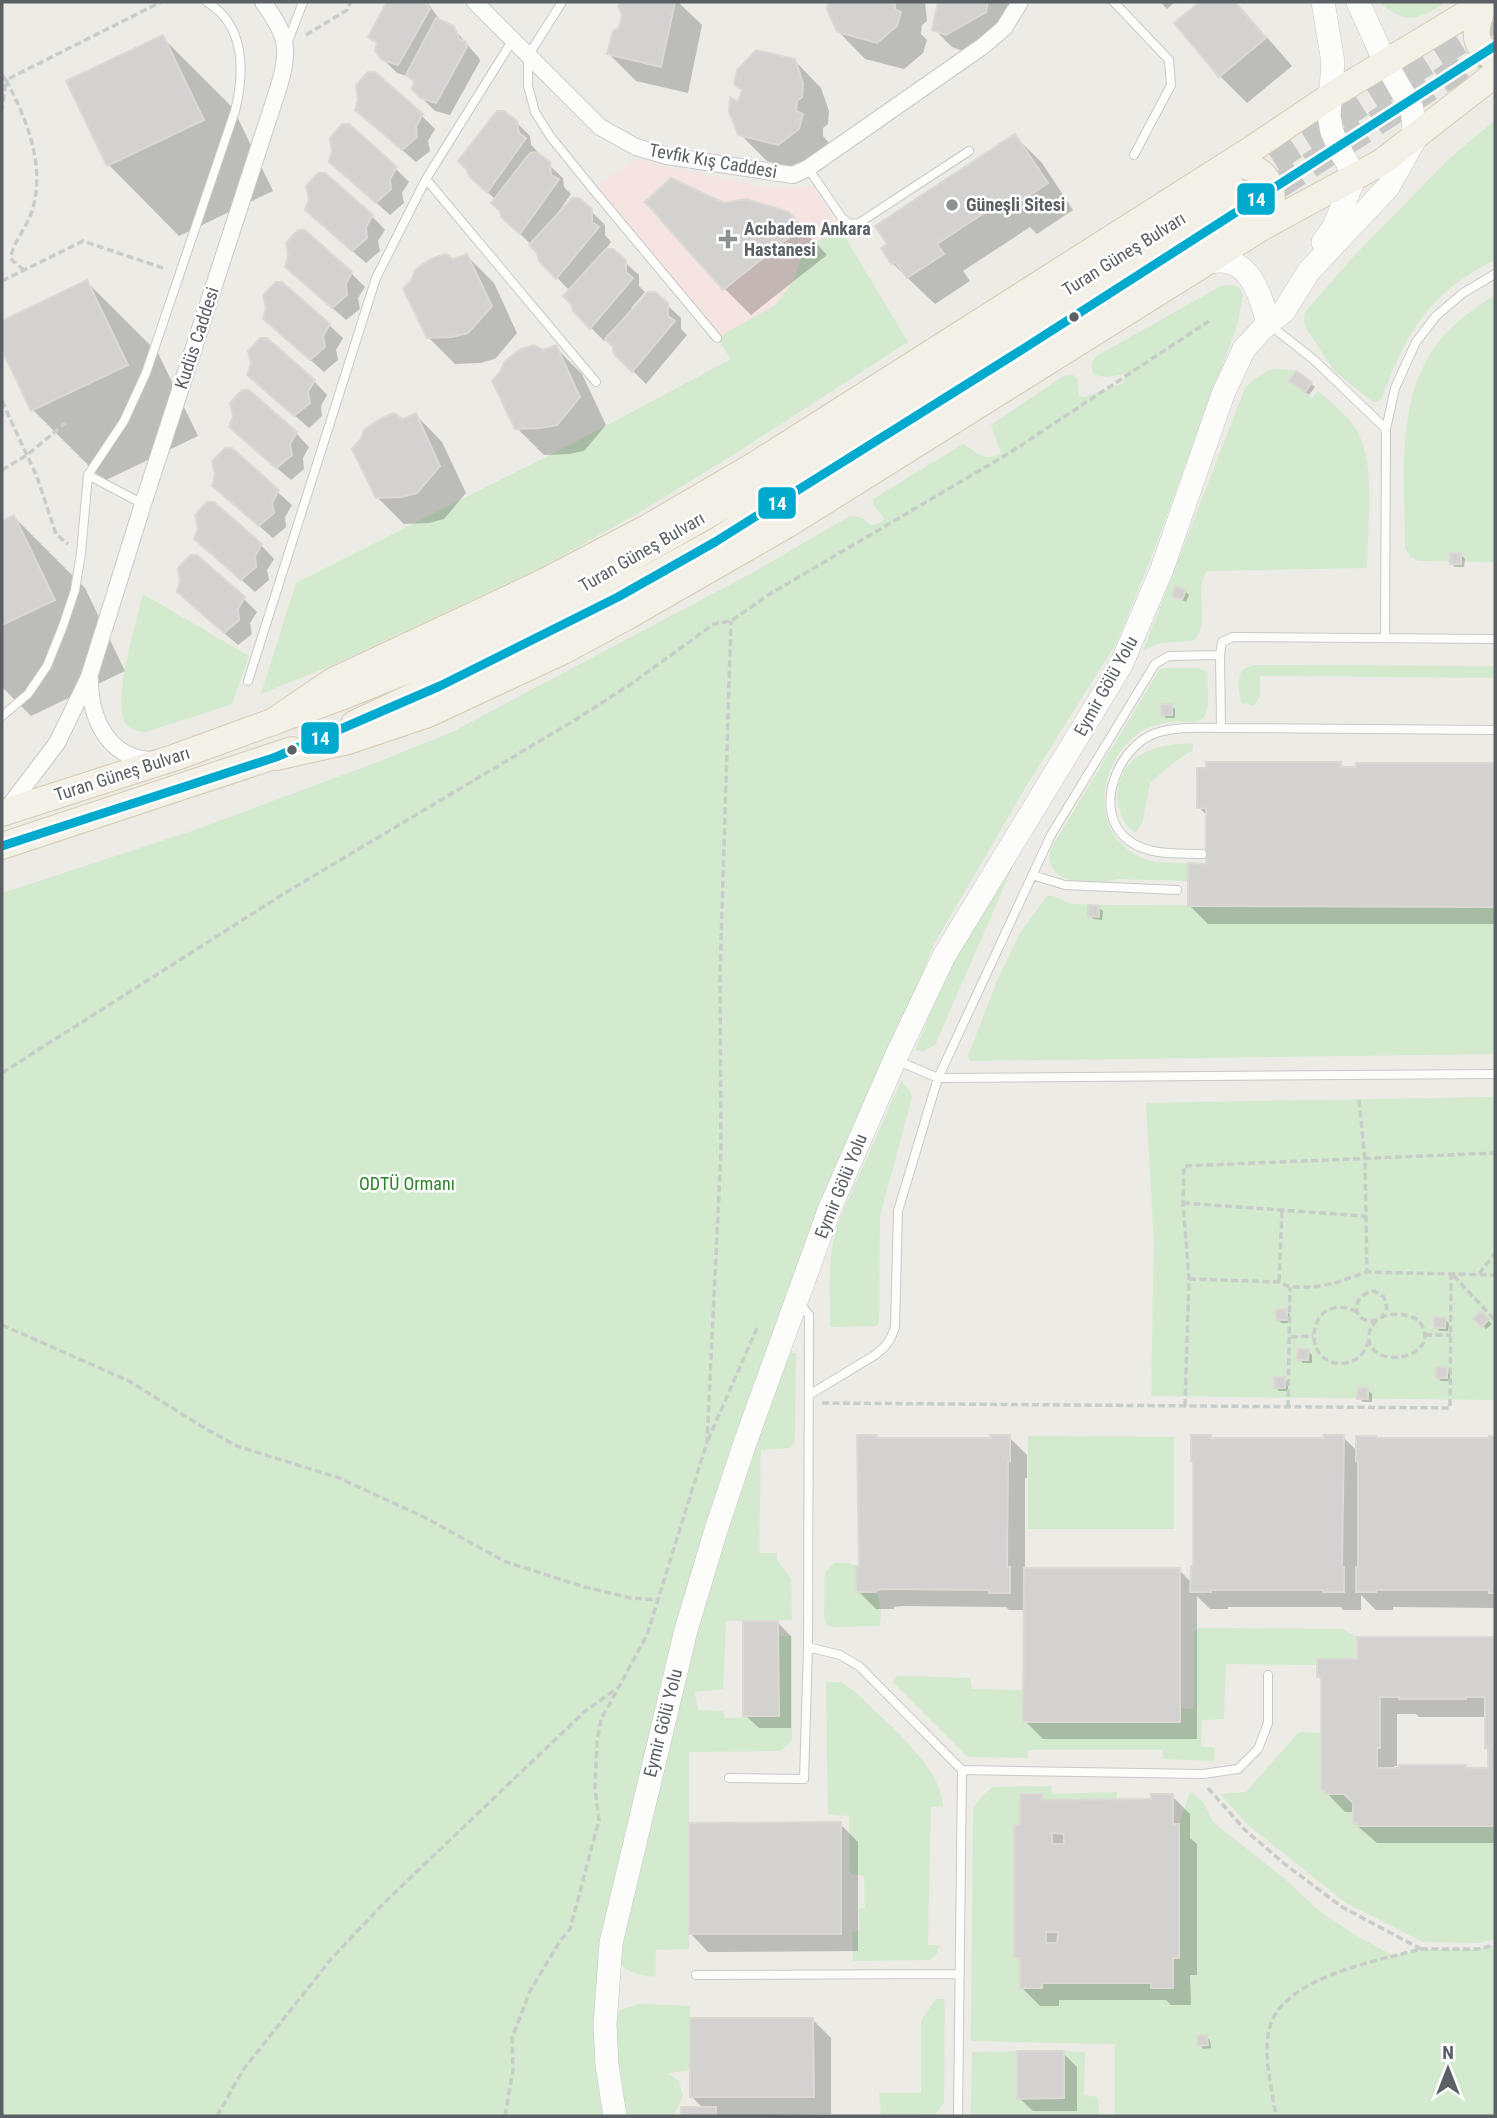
<svg xmlns="http://www.w3.org/2000/svg" width="1497" height="2118" font-family="'Roboto Condensed',sans-serif">
  <rect width="100%" height="100%" fill="#ecebe6"/>
  <path fill="#f5e4e1" d="M638 158 669 167 768 188 814 187 839 227 804 250 793 282 775 305 717 338 592 188Z"/>
  <path fill="#d3eacf" d="M1379 2H1446C1418 20 1406 26 1379 2Z
    M1495 120V260C1430 292 1406 332 1382 398L1378 402H1373L1335 372 1306 328 1304 320 1305 312 1353 257 1448 160Z
    M839 227 908 342 744 448 637 514 538 569 328 667 261 694 296 583 589 435 731 359 717 338 775 305 793 282 804 250Z
    M1233 285 1239 288 1243 294 1238 323 1153 553 1117 642 1027 785 934 944 797 1300 746 1440 611 1943 615 2116H2V893L195 830 378 762 452 732 752 573 850 516 862 518 870 525 881 523 884 518 874 506 873 499 963 444C980 453 982 463 1001 453L991 425 1063 376 1073 375 1077 378 1079 396 1084 397 1124 383V374C1113 376 1101 380 1092 372V363L1095 357 1221 286Z
    M1495 295V562L1418 561 1411 557 1405 548C1405 483 1395 405 1434 348 1449 326 1473 309 1495 295Z
    M1271 369 1293 370 1295 372 1289 381 1312 398 1318 391C1330 402 1344 412 1353 425 1378 457 1367 528 1367 568L1207 571C1192 590 1214 625 1192 641L1159 643 1143 651 1245 388 1254 379Z
    M143 594 249 656 232 704 146 732C138 732 131 730 126 724 111 702 137 620 143 594Z
    M1253 665 1495 666V678L1260 676V696L1254 706 1241 703 1238 682 1242 670Z
    M1166 668H1198L1207 672C1207 684 1212 712 1202 719 1194 725 1179 721 1170 722 1158 724 1144 728 1135 736 1100 765 1090 823 1131 852 1148 864 1168 863 1188 863V881L1117 879C1094 887 1040 885 1051 848L1160 669Z
    M1193 743V750C1177 759 1164 771 1150 783L1142 824 1135 833C1110 814 1112 773 1139 756 1156 745 1174 744 1193 743Z
    M1024 841 935 1045 924 1051 915 1050 958 950Z
    M1047 896H1053L1071 904 1113 905 1495 907V1054L970 1061 968 1056 997 981 1020 933Z
    M901 1081 910 1091 912 1098 880 1216 879 1322 876 1326 830 1327C830 1292 827 1259 837 1225Z
    M1495 1097V1400L1151 1396 1154 1243 1146 1103Z
    M788 1353H796L795 1441 790 1448 761 1450 759 1553H777V1560L791 1579 792 1620 726 1621 723 1689 695 1692 698 1710 723 1711 725 1718 778 1716V1636H792V1739L788 1745 780 1751 689 1752V1949L656 1950 655 1977C641 1975 629 1974 620 1963L625 1917 696 1624Z
    M1028 1436 1174 1437V1529H1028Z
    M834 1563H849L856 1566V1592H876C880 1602 883 1616 879 1626L832 1627 827 1625 824 1617 825 1572Z
    M1198 1628 1343 1629 1357 1637V1659H1317V1665L1226 1664 1224 1719 1202 1720 1201 1746 1215 1748 1214 1761 1163 1759 1162 1750H1028V1758L968 1757 893 1682 897 1676 970 1678 972 1689 1024 1690V1722H1179L1180 1708 1194 1709V1633Z
    M826 1682H841L853 1690C881 1718 942 1766 943 1806L931 1807 928 1945H939L937 1954 930 1960 853 1961 852 1933 860 1930 859 1909 865 1908 864 1876 850 1874 849 1816 828 1814Z
    M1299 1732 1321 1733V1790H1325V1794H1344L1353 1803V1823H1357V1826H1495V1939L1479 1943 1423 1942 1346 1903 1248 1825 1220 1794 1246 1792Z
    M1051 1786 1052 1794 1117 1792V1799L1042 1800 1041 1794 1020 1795V1825H1014V1957L1020 1958V1988H1041L1042 1983H1151L1152 1988H1173V1958L1179 1957V1824L1190 1792 1203 1801 1213 1822 1285 1879 1318 1910 1360 1938 1394 1956 1421 1949H1478L1495 1945V2116H1115V2044L971 2041 973 1809 983 1795 993 1787Z
    M936 1999H944L945 2012 944 2103 935 2115 881 2114 879 2093H921V2021Z
    M639 2004 690 2006V2070L668 2073 679 2081 683 2096 673 2116H623L612 2024 620 2010Z
    M1017 2051 1018 2099 1064 2098V2051L1085 2052 1084 2095 1098 2097 1099 2116H971L972 2052Z"/>
  <path fill="#0003" fill-rule="evenodd" d="M389 2H427L442 23 453 28 479 58 480 61 450 115 435 111 421 97 416 82 410 77 397 73 383 59 378 45 370 37Z
    M621 2H678L702 25 688 93 636 81 609 54 621 29 624 14 620 6Z
    M829 2H925L927 21 922 25 921 34 927 40 923 53 904 69 865 59 838 31 829 8Z
    M940 2H1011L1003 30 965 52 952 47 934 29Z
    M1160 2H1175L1167 9Z
    M1203 2H1236L1292 66 1247 103 1220 76 1176 24Z
    M162 37 233 108 273 191 179 236 109 165Z
    M794 60 821 88 829 111 828 124 823 128V136L829 143 825 156 806 171 767 161 740 134 743 91 736 84Z
    M422 116 435 129 428 141 430 151 416 162 371 123Z
    M516 122 530 136 531 145 538 152 537 154 563 178 564 187 571 194 557 214 591 211 605 225V235L611 242 604 251H612L639 275V286L645 292 631 308 634 310 667 305 681 318V329L687 335 646 384 616 354 615 346 607 338 604 341 574 310 570 291 540 260 539 252 517 231 496 200 484 189Z
    M1015 136 1042 163 1073 210 1037 234 1030 227 963 271 970 281 935 304 892 263Z
    M395 168 409 182 402 193 404 203 390 215 345 175Z
    M724 205 788 213 827 255 751 315 725 289Z
    M372 216 385 230 378 241 380 251 366 263 321 223Z
    M467 256 494 283 517 333 495 359 480 363 455 364 428 337 454 261Z
    M351 273 365 287 358 298 360 309 346 320 301 280Z
    M87 282 158 353 198 436 104 481 33 410 2 346V323Z
    M329 325 343 338 336 350 338 360 324 372 279 332Z
    M555 347 582 374 606 425 584 451 569 454 544 455 517 428 543 352Z
    M1297 373 1315 387 1309 395 1295 384Z
    M314 381 327 395 321 406 322 416 309 428 263 388Z
    M416 415 442 442 466 493 444 519 429 523 404 524 377 497 403 420Z
    M296 433 309 447 303 458 304 469 291 480 245 441Z
    M231 450 292 505 285 517 286 527 273 538 228 499Z
    M14 517 85 588 125 671 31 716 2 687V523Z
    M261 545 274 559 267 570 269 580 255 592 210 552Z
    M1461 555 1465 559 1464 567H1455L1451 563Z
    M1185 591 1189 595 1186 602 1174 596Z
    M243 598 257 612 250 623 252 634 238 645 193 606Z
    M1172 706 1175 709V718H1166L1163 714Z
    M1341 764 1345 769H1358V765H1495V924H1208L1190 906 1208 866V817L1199 807Z
    M1099 908 1103 911 1102 920 1094 919 1090 916Z
    M1287 1311 1290 1315V1323H1281L1278 1319Z
    M1481 1314 1492 1324 1486 1329 1476 1319Z
    M1445 1320 1449 1323 1448 1331H1440L1436 1328Z
    M1308 1351 1312 1355V1363H1303L1299 1359Z
    M1446 1369 1450 1373V1381H1441L1437 1377Z
    M1284 1379 1288 1383V1391H1279L1275 1387Z
    M1368 1390 1372 1394V1402H1363L1359 1398Z
    M1009 1437 1027 1455V1478H1025V1569L1179 1570 1192 1583 1194 1568 1195 1463 1192 1460 1210 1437 1213 1440H1325L1343 1437 1358 1452 1376 1437 1378 1440H1491V1437H1495V1608L1393 1607V1610H1376L1361 1595V1610H1343L1341 1607H1228V1609H1210L1197 1596V1739H1043L1025 1721V1610H1009L1006 1607 903 1606 894 1607V1609H876L858 1591 878 1440H991Z
    M778 1623 791 1636V1728H759L745 1715Z
    M1359 1639H1495V1843H1377L1354 1823V1812H1345L1323 1789V1681L1318 1677 1359 1661ZM1397 1714H1416L1419 1717H1486L1489 1770H1394V1766H1397Z
    M1041 1796 1046 1801H1153L1172 1796 1190 1814V1838L1197 1844V1975H1190L1191 2005H1171L1166 2000H1059V2006H1040L1022 1988V1963L1016 1957 1022 1826Z
    M840 1824 858 1842V1951L708 1952 690 1933Z
    M813 2020 831 2038V2114L683 2116V2109H704L692 2097Z
    M1206 2037 1210 2040 1211 2048 1203 2049 1200 2045Z
    M1063 2053 1077 2067V2111H1033L1019 2098Z"/>
  <path fill="#d4d2d0" stroke="#dcd9d4" stroke-width="2" fill-rule="evenodd" d="M387 2H422L428 5 430 9 398 65 382 60 375 51 377 43 368 37Z
    M620 2H675L661 67 607 54 613 31 619 28 622 15 618 6Z
    M828 2H895V9L901 12 897 26 877 43 837 32 827 9Z
    M938 2H988L986 12 946 35 932 30Z
    M1200 2H1235L1266 38 1219 77 1174 23Z
    M436 18 454 26 459 39 466 42 467 47 436 103 420 98 412 89 414 81 406 75Z
    M163 35 204 120 107 166 66 81Z
    M756 50 795 59 803 83 802 97 797 101 796 111 803 114 799 129 778 145 738 135 729 111 730 97 738 102 742 90 734 84 737 70Z
    M368 72H375L423 114 416 126 417 137 402 150 355 110 358 99 356 85Z
    M497 111H504L517 121 519 133 526 138 487 193 469 176 466 169 458 161Z
    M342 124H349L397 167 390 179 391 189 376 203 329 162 332 151 330 138Z
    M1015 134 1048 183 1009 209 1004 200 937 244 944 254 907 278 895 262 891 264 881 248 887 244 875 226Z
    M537 152 550 162 551 175 559 179 520 234 502 218 499 210 491 203 530 153Z
    M318 173H325L373 215 366 227 367 238 352 251 305 210 309 199 306 186Z
    M671 178 724 203 746 199 789 212 802 227 723 290 645 202Z
    M572 198H579L592 209V222L599 227 556 279 539 261 537 253 529 245Z
    M298 230H305L352 272 346 284 347 295 332 308 285 267 288 256 286 243Z
    M606 249H613L626 260V272L633 278 590 329 573 311 571 304 563 296Z
    M445 254 454 259 467 254 492 306 468 333 452 337 427 338 403 289 412 279 415 270 431 259Z
    M87 280 128 365 31 411 2 350V321Z
    M276 282H282L330 324 323 336 325 347 310 360 263 319 266 308 263 295Z
    M648 292H655L668 303V316L675 321 632 372 614 354 613 347 605 339Z
    M260 338H267L315 380 308 392 310 403 294 416 247 375 251 364 248 351Z
    M534 345 543 350 556 345 580 397 557 425 541 428 515 429 492 381 501 371 504 362 519 350Z
    M1296 371 1312 382 1305 392 1289 381Z
    M242 390H249L297 432 290 444 292 455 276 468 229 427 233 416 230 403Z
    M394 413 403 419 416 413 440 466 417 493 401 497 376 498 352 449 361 439 364 430 380 419Z
    M225 448H232L279 490 272 503 274 513 259 526 212 486 215 474 212 461Z
    M207 502H214L262 544 255 556 256 567 241 580 194 539 198 528 195 515Z
    M14 515 55 600 2 625V521Z
    M1450 553H1461V564H1450Z
    M190 555H197L245 597 238 609 239 620 224 633 177 592 180 581 178 568Z
    M1175 586 1186 590 1182 600 1172 596Z
    M1161 704H1172V715H1161Z
    M1206 762H1341V767H1356V763H1495V907L1188 906V863L1206 864V808H1197V768H1206Z
    M1088 905 1099 906V917L1088 916Z
    M1276 1309H1287V1320H1276Z
    M1481 1311 1489 1319 1482 1327 1473 1319Z
    M1434 1317 1446 1318 1445 1328H1434Z
    M1297 1349H1309L1308 1360H1297Z
    M1436 1367H1447V1378H1436Z
    M1274 1377H1285V1388H1274Z
    M1357 1388H1368V1399H1357Z
    M857 1435H877V1438H990V1435H1010V1461H1008L1007 1567H1010V1593H989V1590L884 1589 877 1590 876 1592H856V1566H859Z
    M1191 1435H1211V1438H1324V1435H1344L1342 1567H1344V1592H1323V1590H1211V1592H1190L1191 1566H1193V1461H1191Z
    M1356 1436H1376V1438H1489V1436H1495V1593H1489V1590H1376V1592H1356V1567H1358V1461H1356Z
    M1024 1568H1180V1722H1023Z
    M743 1621H778L779 1716H743Z
    M1357 1637H1495V1826H1357V1823H1353V1803L1344 1794H1325V1790H1321V1677H1317V1659H1357ZM1380 1697H1399V1699H1466V1697H1485V1748H1488V1768H1466V1765H1399V1768H1377V1748H1380Z
    M1020 1794H1042V1800L1151 1799V1794H1173V1824H1179V1958H1173V1988H1151V1983H1042V1988H1020V1958H1014V1825H1020Z
    M841 1822V1934H689V1823Z
    M1052 1833 1064 1834V1844H1052Z
    M1046 1932H1058L1057 1943H1046Z
    M690 2018H813L814 2097H690Z
    M1207 2035 1208 2045 1198 2046 1197 2036Z
    M1017 2051H1064V2098L1017 2099Z
    M681 2107H716V2116H681Z"/>
  <g fill="none" stroke-linecap="round" stroke-linejoin="round">
    <path stroke="#c8c8c6" stroke-width="26" stroke-dasharray="26 13" stroke-linecap="butt" d="M1240 181 1495 19
      M1244 208 1495 46"/>
    <g stroke="#c9c9c8" stroke-width="10">
      <path id="lane" d="M562 2 528 56V86L535 112 550 136 592 188 717 338
        M1114 2 1169 60 1171 85 1134 155
        M287 44 303 2
        M808 168 842 218 850 224 859 223 969 151
        M426 179 596 382
        M1271 326 1313 359 1386 429
        M88 475 143 504
        M1385 638 1386 429 1395 388 1416 342 1436 316 1463 293 1495 274
        M1220 655 1221 728 1495 730
        M248 681 376 278 426 179 512 41
        M2 716 28 694 47 666 63 626 75 590 81 553 88 475 124 421 146 373 235 111C245 71 245 25 207 2
        M1202 854C1177 853 1149 856 1128 840 1091 811 1118 746 1156 733 1176 726 1200 728 1221 728
        M1032 875 1065 885 1177 890
        M896 1060 938 1078 1495 1074
        M809 1395 875 1355C886 1347 891 1340 895 1327L898 1211 938 1078 1051 835 1155 664 1169 656 1220 655 1222 642 1233 637 1495 639
        M808 1647 840 1655 859 1666 962 1770 958 2116
        M962 1770 1203 1774 1238 1769 1258 1749 1268 1723V1675
        M729 1778 804 1779 808 1647 809 1315 800 1304
        M696 1975 960 1974"/>
    </g>
    <g stroke="#c9c9c8" stroke-width="18">
      <path id="street" d="M475 2 600 127 636 147 667 156 793 175 808 168 983 46 1004 28 1020 2
        M90 680C90 719 109 759 152 760
        M7 809 57 743 89 677 143 504 279 86C291 48 286 34 263 2"/>
    </g>
    <g stroke="#c7c8c7" stroke-width="24">
      <path id="secondary" d="M1323 242 1334 227 1355 176 1342 154 1332 132 1329 116 1333 62 1323 2
        M1202 264C1247 250 1259 289 1268 323
        M615 2116 607 2065 605 2025 611 1943 686 1630 716 1530 746 1440 830 1208 895 1059 944 956 1121 665 1162 569 1223 394 1244 349 1268 323 1284 311 1309 271 1388 187 1415 139 1412 109 1385 62 1358 2"/>
    </g>
    <g stroke="#d6cbb2" stroke-width="28">
      <path id="primary" d="M1486 2C1475 23 1469 46 1495 58
        M1226 166C1268 160 1282 191 1264 226
        M271 723 333 681 542 583 647 528 755 465 1252 149 1332 95 1486 2
        M354 724 561 627 715 542 1244 208
        M276 757 348 741 428 714 563 651 626 617 788 524 1264 226 1382 162 1495 74
        M2 813 176 757 346 695 438 658 558 600 753 489 1231 187
        M2 846 292 750"/>
    </g>
    <path stroke="#c8cdc9" stroke-width="3.5" stroke-dasharray="7 3.5" stroke-linecap="butt" d="M306 35 347 10 351 2
      M2 75 6 80 2 109
      M24 270 12 260 11 256C15 239 27 227 32 211 46 167 27 119 6 80L161 2
      M2 281 83 241 166 269
      M2 401 37 477 56 534 68 544
      M2 470 27 455 68 421
      M2 1073 285 893 570 723 631 684 714 624 731 621 770 594 1011 452 1209 321
      M1359 1100 1365 1160 1367 1272
      M1183 1203 1365 1216
      M1479 1274 1495 1253
      M1189 1279 1279 1282 1290 1287H1314L1335 1283 1367 1272 1495 1275
      M1279 1281 1282 1210
      M1357 1312C1306 1287 1298 1370 1346 1363 1358 1361 1365 1353 1368 1342
      M1377 1320C1371 1326 1368 1332 1369 1341 1377 1373 1447 1354 1418 1320 1408 1314 1395 1313 1384 1316 1379 1318 1375 1322 1368 1321 1349 1316 1355 1293 1374 1291L1384 1297 1387 1308 1382 1317
      M2 1325 129 1381 206 1429 237 1446 339 1478 424 1517 506 1562 585 1587 631 1598 659 1600
      M1425 1335H1451
      M1291 1337 1313 1336
      M822 1403 1450 1408 1451 1273 1495 1320
      M1185 1406 1189 1279 1183 1203 1184 1166 1495 1153
      M1288 1407 1290 1287
      M708 1440 757 1328
      M1208 1788 1245 1830 1286 1865 1342 1907 1421 1949C1378 1961 1280 1977 1269 2030 1263 2057 1272 2089 1276 2116
      M1421 1949H1478L1495 1945
      M217 2116 243 2070 332 1958 384 1903 584 1712 619 1687 647 1635 707 1442 721 1151 720 975 731 621
      M505 2116 513 2070 512 2038 530 1991 560 1941 570 1929 599 1820 595 1789 597 1742 601 1719 618 1689"/>
    <use href="#lane" stroke="#fcfcfb" stroke-width="8"/>
    <use href="#street" stroke="#fcfcfb" stroke-width="16"/>
    <use href="#secondary" stroke="#fcfcfb" stroke-width="23"/>
    <use href="#primary" stroke="#f3f0e7" stroke-width="26"/>
    <g stroke="#fff" stroke-width="14">
      <path id="bus-1" d="M2 846 276 757 440 686 618 597 715 542 1023 349 1495 46"/>
    </g>
    <use href="#bus-1" stroke="#00a9ce" stroke-width="9"/>
  </g>
  <g fill="#8e9192" stroke="#fff" stroke-width="2.5">
    <circle cx="952" cy="205" r="7"/>
    <path d="M724.5 228.5h7v7h7v7h-7v7h-7v-7h-7v-7h7z"/>
  </g>
  <g fill="#5b6065" stroke="#fff" stroke-width="2.5">
    <circle cx="1074" cy="317" r="6"/>
    <circle cx="292" cy="750" r="6"/>
  </g>
  <g text-anchor="middle" stroke-width="5" stroke-linejoin="round" paint-order="stroke">
    <g font-size="18" fill="#5b6065" stroke="#fff">
      <text transform="translate(713 161) rotate(10)" y="6">Tevfik Kış Caddesi</text>
      <text transform="translate(1124 254) rotate(-32)" y="6">Turan Güneş Bulvarı</text>
      <text transform="translate(197 338) rotate(-72)" y="6">Kudüs Caddesi</text>
      <text transform="translate(642 552) rotate(-30)" y="6">Turan Güneş Bulvarı</text>
      <text transform="translate(1106 686) rotate(-61)" y="6">Eymir Gölü Yolu</text>
      <text transform="translate(122 774) rotate(-18)" y="6">Turan Güneş Bulvarı</text>
      <text transform="translate(841 1186) rotate(-68)" y="6">Eymir Gölü Yolu</text>
      <text transform="translate(663 1723) rotate(-76)" y="6">Eymir Gölü Yolu</text>
    </g>
    <g font-size="18" font-weight="bold" fill="#5b6065" stroke="#fff" text-anchor="start">
      <text x="966" y="211">Güneşli Sitesi</text>
      <text x="744" y="235">Acıbadem Ankara<tspan x="744" dy="21">Hastanesi</tspan></text>
    </g>
    <g font-size="18" fill="#2d832c" stroke="#fff">
      <text x="407" y="1190">ODTÜ Ormanı</text>
    </g>
  </g>
  <g stroke="#fff" stroke-width="2.5">
    <rect x="1236" y="182" width="40" height="34" rx="7" fill="#00a9ce"/>
    <rect x="757" y="486" width="40" height="34" rx="7" fill="#00a9ce"/>
    <rect x="300" y="721" width="40" height="34" rx="7" fill="#00a9ce"/>
  </g>
  <g font-size="19" text-anchor="middle" font-weight="bold" fill="#fff">
    <text x="1256" y="206">14</text>
    <text x="777" y="510">14</text>
    <text x="320" y="745">14</text>
  </g>
  <rect width="1497" height="2118" fill="none" stroke="#5b6065" stroke-width="7"/>
  <g transform="translate(1448 2069)" stroke="#ffffff" stroke-width="5" paint-order="stroke">
  <path d="M0-5L12 26L0 18L-12 26Z" fill="#5b6065"/>
  <text y="-10" font-size="19" font-weight="bold" text-anchor="middle" fill="#5b6065">N</text>
  </g>
</svg>
